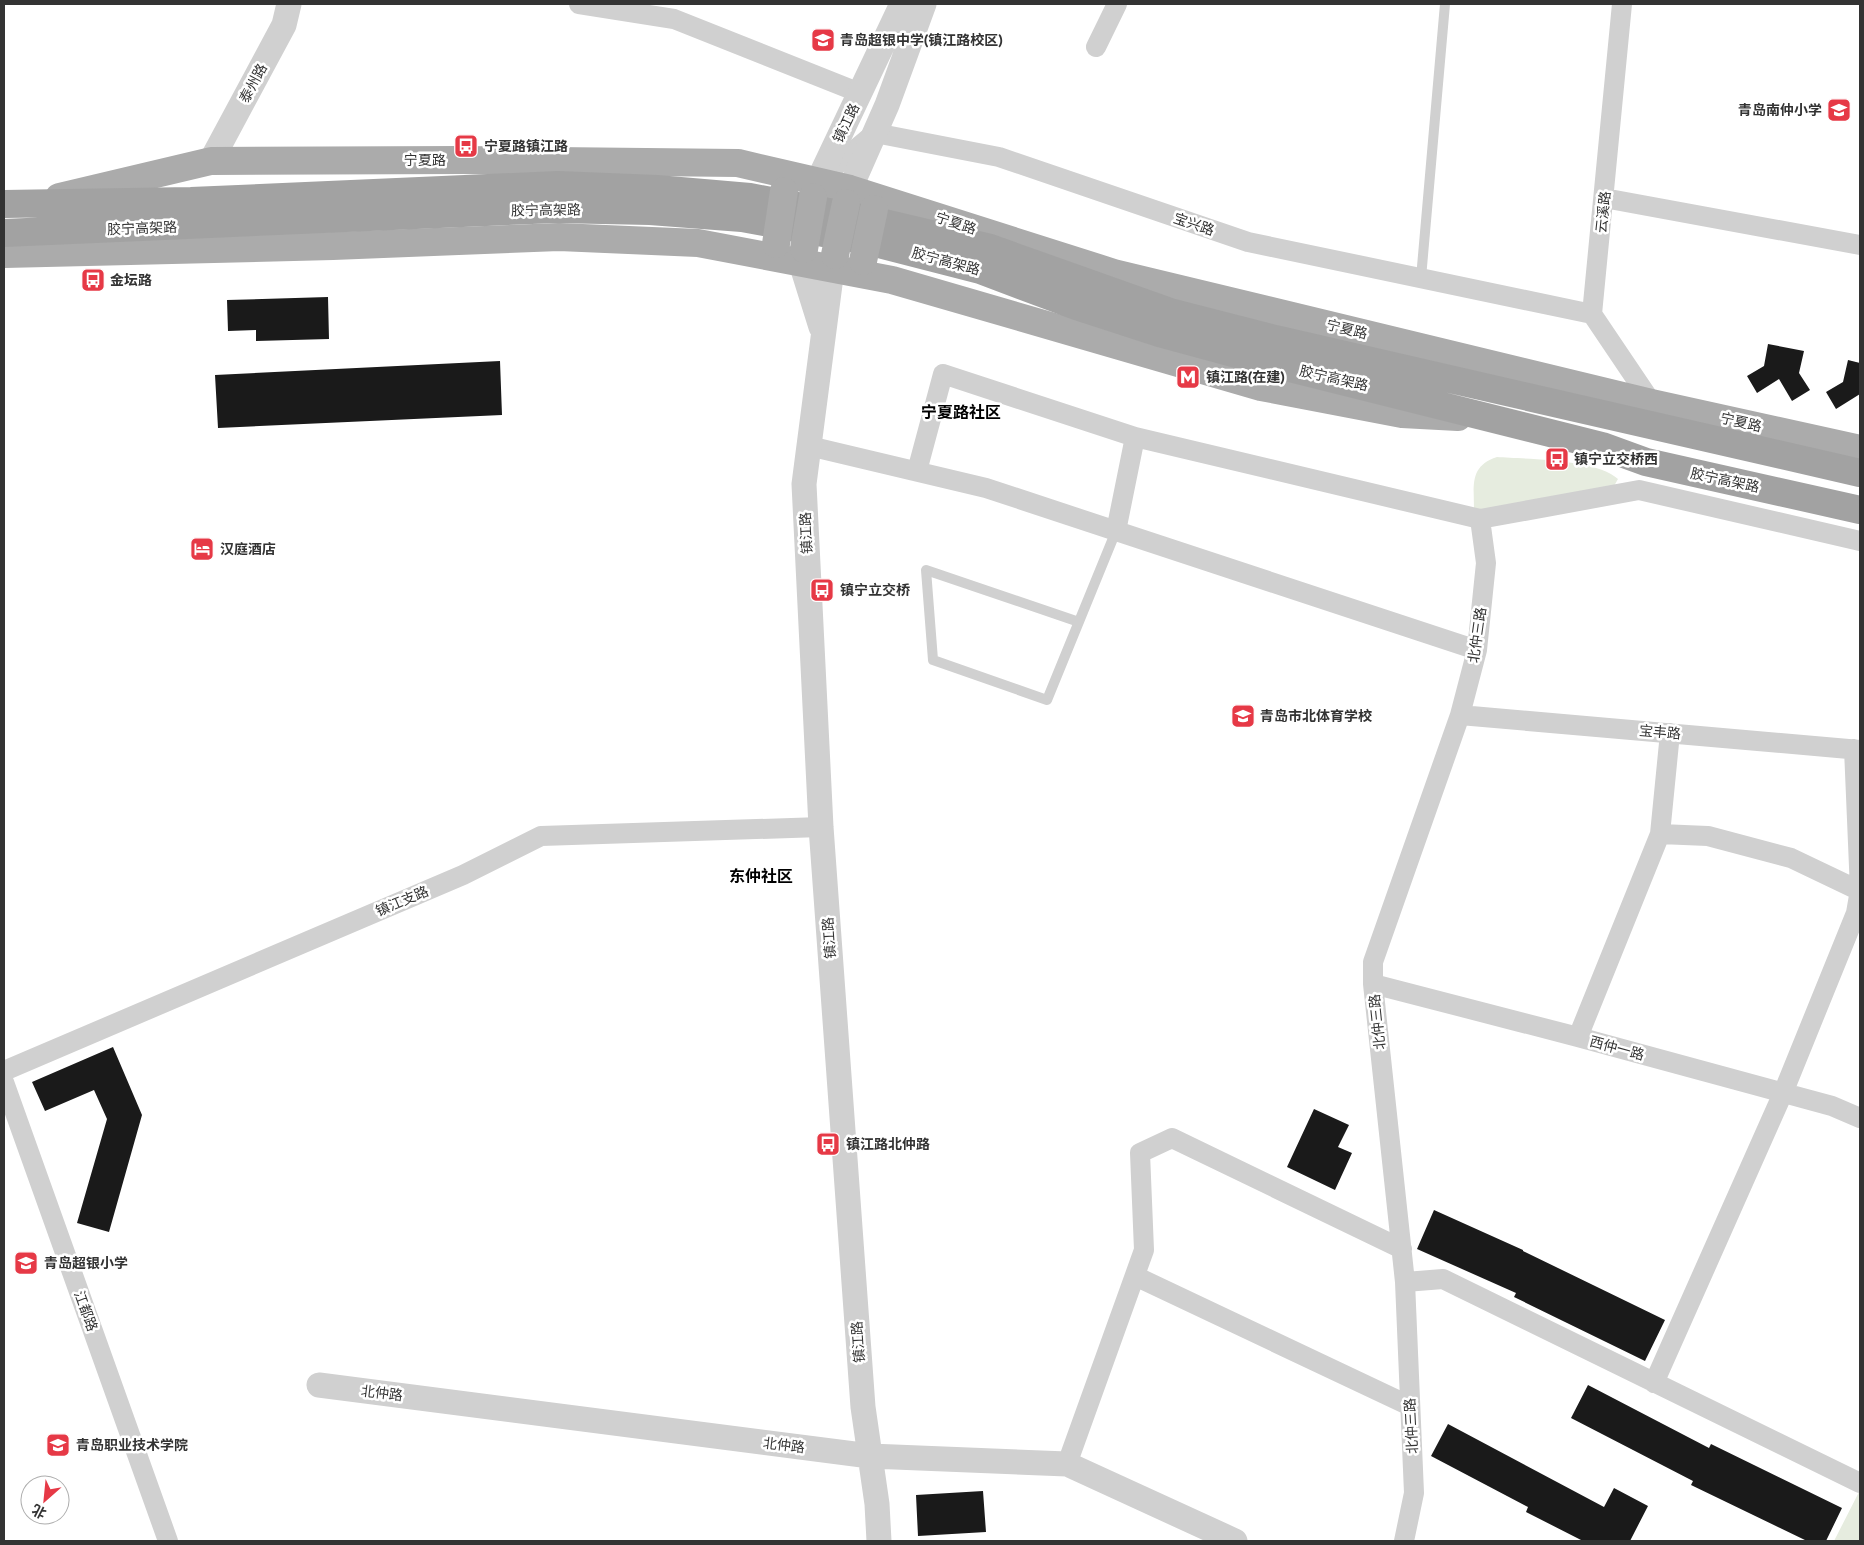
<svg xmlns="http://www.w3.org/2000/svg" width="1864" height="1545" font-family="'Varela Round','Noto Sans SC',sans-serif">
  <rect width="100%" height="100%" fill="#fff"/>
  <path fill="#e6ecdf" d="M1497 457C1525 459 1598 459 1618 479L1614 486 1480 511 1474 510C1474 486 1469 466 1497 457Z
    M1860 1490V1541H1834Z"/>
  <path fill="#1a1a1a" d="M328 297 329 339 256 341V330L228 331 227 300Z
    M1768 344 1804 351 1799 373 1810 390 1792 401 1779 379 1757 393 1747 376 1764 366Z
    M1848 360 1860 363V394L1836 409 1826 392 1843 382Z
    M500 361 502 415 218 428 215 375Z
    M113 1047 142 1115 109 1232 77 1223 107 1119 94 1090 45 1111 32 1082Z
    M1314 1109 1349 1125 1338 1147 1352 1153 1335 1190 1287 1167Z
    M1434 1210 1523 1250V1251L1665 1320 1645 1361 1514 1297 1516 1293 1417 1249Z
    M1588 1385 1709 1448 1711 1444 1842 1508 1826 1541H1807L1691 1485 1693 1481 1571 1418Z
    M1448 1424 1604 1507 1614 1488 1648 1506 1630 1541H1583L1526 1512 1528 1507 1431 1456Z
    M983 1491 986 1532 918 1536 916 1495Z"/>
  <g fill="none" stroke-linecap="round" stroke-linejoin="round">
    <path stroke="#d0d0d0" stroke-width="10" d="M1421 278 1445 4
      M1079 622 926 570 933 660 1047 700 1116 531"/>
    <path stroke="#d0d0d0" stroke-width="20" d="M579 4 674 19 860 93
      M1622 4 1592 314 1652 403
      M1096 47 1117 4
      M821 178 875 133 999 157 1248 242 1592 314
      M1604 198 1860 245
      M809 446 986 488 1477 650
      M917 471 943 374 1135 437 1480 519 1639 490 1860 541
      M1116 531 1135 437
      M1460 715 1860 750
      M1660 834 1708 836 1791 858 1860 891
      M1373 984 1578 1037 1832 1106 1860 1118
      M1578 1037 1660 834 1670 733
      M4 1071 463 875 541 836 821 827
      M4 1082 168 1541
      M1135 1276 1410 1406
      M1405 1282 1443 1279 1860 1483
      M1654 1383 1783 1093 1856 913 1860 890 1854 749
      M1067 1464 1144 1250 1140 1153 1172 1138 1402 1249
      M1404 1541 1414 1493 1405 1282 1373 984V962L1460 715 1477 650 1486 563 1480 519"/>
    <path stroke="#d0d0d0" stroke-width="25" d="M211 161 284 25 289 4
      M818 181 902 4
      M850 189 887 105 924 4
      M801 263 821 327
      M832 269 804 484 821 827 863 1407 877 1504 879 1541
      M319 1385 870 1456 1067 1464 1235 1541"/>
    <path stroke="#ababab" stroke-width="28" d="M59 197 211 161 461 160 738 163 850 189 1114 273 1652 403 1860 449
      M4 254 333 246 559 237 698 243 892 280 1261 387 1402 414 1458 417"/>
    <path stroke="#a2a2a2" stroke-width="28" d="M4 204 191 201 558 185 657 189 750 197 871 220 990 248 1170 312 1275 339 1860 473
      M4 233 555 209 650 211 742 218 867 241 980 270 1076 306 1159 333 1266 362 1602 446 1646 462 1860 510"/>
    <path stroke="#ababab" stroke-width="28" d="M776 244 784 191
      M804 249 813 197
      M835 255 846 203
      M863 261 874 209"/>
  </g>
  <defs>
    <g id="school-square" transform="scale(1.25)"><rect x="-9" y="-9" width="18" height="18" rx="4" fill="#e63946" stroke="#fff"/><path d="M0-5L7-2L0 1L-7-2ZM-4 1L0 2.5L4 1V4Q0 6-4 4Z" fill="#fff"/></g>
    <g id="bus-square" transform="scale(1.25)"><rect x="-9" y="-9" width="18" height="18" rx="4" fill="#e63946" stroke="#fff"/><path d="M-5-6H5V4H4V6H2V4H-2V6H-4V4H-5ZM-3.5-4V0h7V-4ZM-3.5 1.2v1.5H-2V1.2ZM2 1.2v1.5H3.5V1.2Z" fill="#fff"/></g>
    <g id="metro-square" transform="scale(1.25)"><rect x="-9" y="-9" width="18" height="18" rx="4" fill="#e63946" stroke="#fff"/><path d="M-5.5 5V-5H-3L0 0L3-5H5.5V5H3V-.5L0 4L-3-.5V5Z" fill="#fff"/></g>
    <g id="hotel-square" transform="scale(1.25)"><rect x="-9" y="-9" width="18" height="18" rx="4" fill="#e63946" stroke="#fff"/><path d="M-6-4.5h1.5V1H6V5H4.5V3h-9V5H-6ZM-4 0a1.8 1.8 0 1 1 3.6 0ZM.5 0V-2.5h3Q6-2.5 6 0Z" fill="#fff"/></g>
  </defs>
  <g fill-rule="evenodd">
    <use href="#school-square" x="823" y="40"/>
    <use href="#school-square" x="1839" y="110"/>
    <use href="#bus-square" x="466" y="146"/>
    <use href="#bus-square" x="93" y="280"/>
    <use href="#metro-square" x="1188" y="377"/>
    <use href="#bus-square" x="1557" y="459"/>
    <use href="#hotel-square" x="202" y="549"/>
    <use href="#bus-square" x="822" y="590"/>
    <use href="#school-square" x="1243" y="716"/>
    <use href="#bus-square" x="828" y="1144"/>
    <use href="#school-square" x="26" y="1263"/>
    <use href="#school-square" x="58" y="1445"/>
  </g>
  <g text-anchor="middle" stroke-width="5" stroke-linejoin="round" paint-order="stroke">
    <g font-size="14" font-weight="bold" fill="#333" stroke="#fff" text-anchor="start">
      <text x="840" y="45">青岛超银中学(镇江路校区)</text>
      <text x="1822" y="115" text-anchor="end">青岛南仲小学</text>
      <text x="484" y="151">宁夏路镇江路</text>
      <text x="110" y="285">金坛路</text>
      <text x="1206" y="382">镇江路(在建)</text>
      <text x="1574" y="464">镇宁立交桥西</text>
      <text x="220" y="554">汉庭酒店</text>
      <text x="840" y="595">镇宁立交桥</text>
      <text x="1260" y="721">青岛市北体育学校</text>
      <text x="846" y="1149">镇江路北仲路</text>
      <text x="44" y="1268">青岛超银小学</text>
      <text x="76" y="1450">青岛职业技术学院</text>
    </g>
    <g font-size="14" fill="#333" stroke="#fff">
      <text transform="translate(253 83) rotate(-62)" y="5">泰州路</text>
      <text transform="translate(846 123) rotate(-64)" y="5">镇江路</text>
      <text x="425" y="165">宁夏路</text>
      <text transform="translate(546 210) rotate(-1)" y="5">胶宁高架路</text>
      <text transform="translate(1603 212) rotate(-84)" y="5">云溪路</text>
      <text transform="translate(956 223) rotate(18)" y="5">宁夏路</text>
      <text transform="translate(1194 224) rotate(19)" y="5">宝兴路</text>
      <text transform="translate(142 228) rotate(-2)" y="5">胶宁高架路</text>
      <text transform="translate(946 261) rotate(15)" y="5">胶宁高架路</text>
      <text transform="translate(1347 329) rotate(14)" y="5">宁夏路</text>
      <text transform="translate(1334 378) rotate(13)" y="5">胶宁高架路</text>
      <text transform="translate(1741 422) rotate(13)" y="5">宁夏路</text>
      <text transform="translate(1725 480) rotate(12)" y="5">胶宁高架路</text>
      <text transform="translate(806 533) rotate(-93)" y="5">镇江路</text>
      <text transform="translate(1477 635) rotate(-82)" y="5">北仲三路</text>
      <text transform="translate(1660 732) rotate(5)" y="5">宝丰路</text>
      <text transform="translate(402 901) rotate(-23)" y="5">镇江支路</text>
      <text transform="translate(829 938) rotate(-94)" y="5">镇江路</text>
      <text transform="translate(1377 1022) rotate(-96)" y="5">北仲三路</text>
      <text transform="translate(1617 1048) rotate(15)" y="5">西仲一路</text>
      <text transform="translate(86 1311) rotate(70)" y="5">江都路</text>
      <text transform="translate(858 1342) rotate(-94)" y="5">镇江路</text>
      <text transform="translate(382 1393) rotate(7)" y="5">北仲路</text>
      <text transform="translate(1411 1426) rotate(-93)" y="5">北仲三路</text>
      <text transform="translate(784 1445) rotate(7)" y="5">北仲路</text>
    </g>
    <g font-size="16" font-weight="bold" fill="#000" stroke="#fff">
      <text x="961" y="418">宁夏路社区</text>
      <text x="761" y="882">东仲社区</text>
    </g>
  </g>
  <rect width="1864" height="1545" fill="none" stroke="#333333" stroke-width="10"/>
  <g transform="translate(45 1500) rotate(207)"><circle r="24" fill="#ffffff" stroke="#adadad"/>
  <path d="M0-4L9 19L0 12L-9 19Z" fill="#e63946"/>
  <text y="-8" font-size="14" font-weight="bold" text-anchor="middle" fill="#333333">北</text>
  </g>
</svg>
